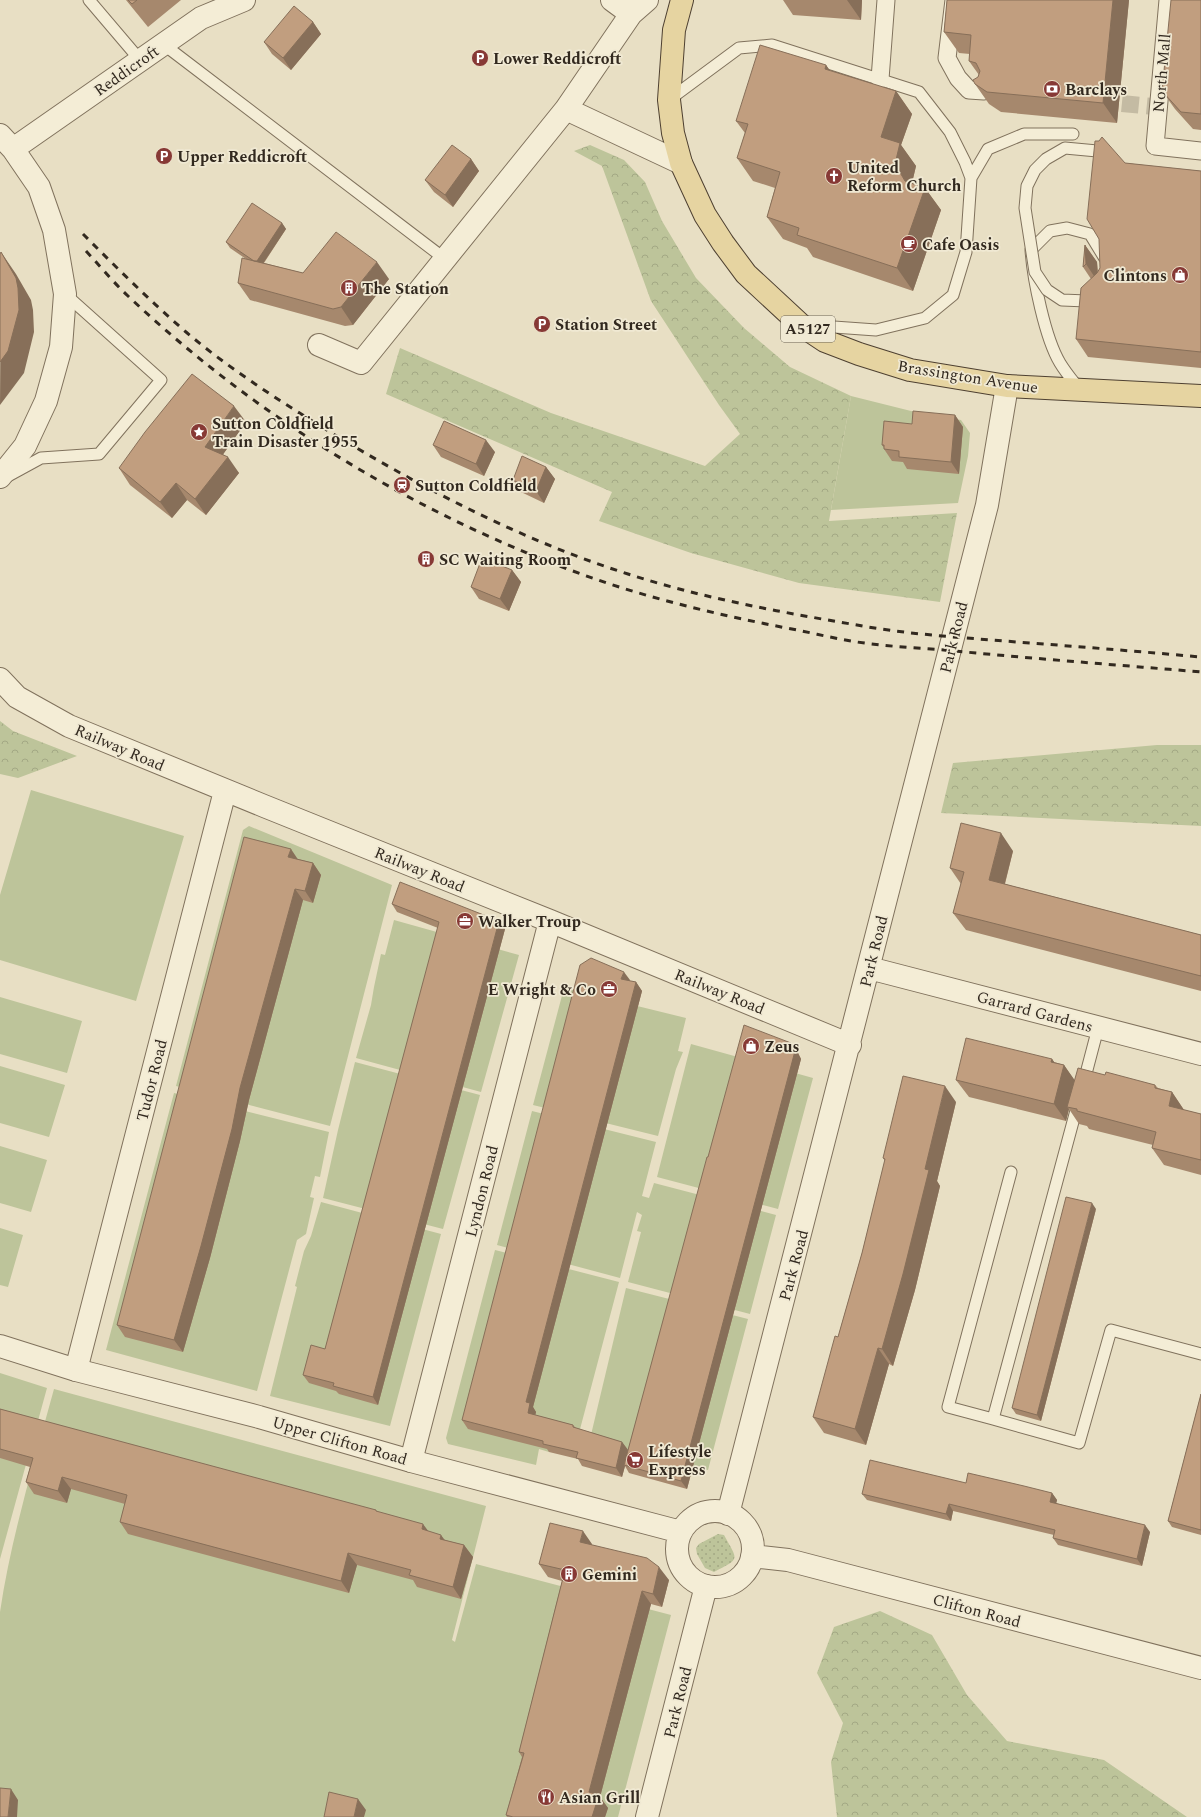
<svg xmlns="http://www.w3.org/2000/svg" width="1201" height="1817" font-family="Spectral,serif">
  <defs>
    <pattern id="grass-dots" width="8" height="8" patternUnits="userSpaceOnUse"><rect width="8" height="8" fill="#bdc49a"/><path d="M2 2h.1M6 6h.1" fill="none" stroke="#a3a884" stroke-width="1.8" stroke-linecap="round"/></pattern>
    <pattern id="forest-crowns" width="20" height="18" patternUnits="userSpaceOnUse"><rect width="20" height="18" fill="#bdc49a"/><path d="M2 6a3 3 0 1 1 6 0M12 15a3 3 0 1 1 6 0" fill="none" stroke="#a3a884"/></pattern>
  </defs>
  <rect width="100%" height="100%" fill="#e8dfc4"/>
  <path fill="url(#grass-dots)" d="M718 1534 724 1535C738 1561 741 1558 714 1572L705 1568 697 1554 696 1548 699 1544Z"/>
  <path fill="url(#forest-crowns)" d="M590 145 624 160 645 182 662 221 696 278 744 328 790 367 851 396 829 521 957 513 940 602 799 583 691 553 599 521 612 492 386 394 400 348 551 413 705 466 740 434 719 405 651 301 602 166 574 151Z
    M0 721 13 731 77 756 18 778 0 774Z
    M1157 745H1201V826L941 813 953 763Z
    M880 1611 932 1635 967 1695 1007 1741 1104 1760 1187 1817H837L831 1762 843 1723 817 1673 834 1627Z"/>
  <path fill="#bdc49a" d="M851 396 915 412 961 420 970 433 968 456 958 503 831 510Z
    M31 790 184 836 136 1001 0 960V895Z
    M249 826 392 885 330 1126 176 1086 243 830Z
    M394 920 519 955 481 1092 356 1058 371 1005 374 987 381 954 385 955Z
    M564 988 686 1018 678 1051 683 1052 676 1069 658 1136 533 1105Z
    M0 997 82 1021 67 1073 0 1054Z
    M691 1044 813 1078 778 1209 657 1177Z
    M355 1062 480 1095 443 1229 323 1198 338 1130Z
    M0 1066 65 1085 49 1137 0 1123Z
    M174 1093 329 1132 320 1177 315 1176 310 1197 314 1198 306 1234 297 1240 257 1391 106 1350Z
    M532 1111 656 1142 642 1196 649 1198 654 1183 776 1215 750 1314 628 1282 641 1232 637 1231 642 1215 637 1212 620 1278 497 1245Z
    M0 1146 47 1160 31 1212 0 1203Z
    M321 1202 441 1234 390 1426 270 1396 297 1287 295 1286 304 1251 311 1236Z
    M0 1228 23 1235 8 1287 0 1285Z
    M495 1250 619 1282 579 1433 551 1445 549 1452 539 1449 536 1465 448 1444 446 1438Z
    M626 1288 748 1319 708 1470 692 1467 590 1439Z
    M0 1373 47 1388 0 1559Z
    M54 1389 486 1506 452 1640 455 1642 476 1564 671 1615 618 1817H0V1612C11 1538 34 1462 54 1389Z"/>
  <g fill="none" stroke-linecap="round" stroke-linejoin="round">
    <path stroke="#c4bba3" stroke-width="17" stroke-dasharray="17 8" stroke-linecap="butt" d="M1097 101 1158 107"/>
    <g stroke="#80725d" stroke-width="13">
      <path id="service" d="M89 0 140 60
        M163 44 445 259
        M670 99 739 48 772 45 919 92 950 132 965 162 971 178 966 252 953 295 925 318 876 330 806 325
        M971 178 988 149 1024 134H1073
        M1080 390C1073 381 1066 373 1060 363 1045 338 1033 279 1031 250L1050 231 1067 228 1090 234 1104 257
        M8 476 41 458 99 454 161 380 65 294
        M1083 1085 1098 1028
        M1078 1103 993 1419 1079 1443 1111 1330 1201 1354
        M993 1419 948 1407 1011 1172"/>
    </g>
    <g stroke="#80725d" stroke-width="19">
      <path id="pedestrian" d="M954 0 947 58 958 78 969 90 984 91
        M1168 0 1155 146 1201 151
        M880 79 886 0"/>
    </g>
    <g stroke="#80725d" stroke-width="24">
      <path id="minor" d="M612 0 631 14
        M566 109 681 163
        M0 135 13 149 39 187 54 230 65 294 61 347 46 401 25 446 0 477
        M13 149 201 18 244 0
        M319 345 361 363 566 109 631 14 647 0
        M0 679 17 697 69 726 264 806 550 921 850 1045
        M869 968 1201 1054
        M76 1370 225 791
        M411 1461 550 921
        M728 1514 987 505 1007 386
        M647 1817 706 1586"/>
    </g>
    <g stroke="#80725d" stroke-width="24">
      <path id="tertiary" d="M0 1346 76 1370 259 1417 411 1461 681 1532
        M677 1549a38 38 0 1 1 76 0a38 38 0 1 1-76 0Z
        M752 1556 788 1560 1201 1668"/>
    </g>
    <g stroke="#4e4031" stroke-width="24">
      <path id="primary" d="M682 0 674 30 669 100 673 133 681 163 705 215 723 243 746 274 801 325 825 341 859 354 910 370 1007 386 1201 396"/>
    </g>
    <use href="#service" stroke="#f4edd6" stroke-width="11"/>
    <use href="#pedestrian" stroke="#f4edd6" stroke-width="17"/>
    <use href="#minor" stroke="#f4edd6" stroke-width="22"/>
    <use href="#tertiary" stroke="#f4edd6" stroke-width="22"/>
    <use href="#primary" stroke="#e6d4a1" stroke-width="22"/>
    <path stroke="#32291f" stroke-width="3" stroke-dasharray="7 7" stroke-linecap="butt" d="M83 234C116 267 150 301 186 332 226 366 272 396 317 424 414 484 518 539 628 574 702 598 780 612 857 625 905 634 955 637 1004 641 1070 646 1135 651 1201 657
      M86 251C100 266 113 282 128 296 253 414 404 507 565 568 640 597 718 615 797 630 817 634 837 639 857 642 890 647 923 648 955 651 1037 659 1119 665 1201 672"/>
    <g stroke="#80725d" stroke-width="13" stroke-linecap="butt">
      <path id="service-bridge" d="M1093 296 1087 301 1062 300 1047 290 1035 272 1025 208 1027 186 1035 170 1046 159 1065 148 1108 152"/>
    </g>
    <use href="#service-bridge" stroke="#f4edd6" stroke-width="11"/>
  </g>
  <path fill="#a6886d" d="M126 0H181L148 27Z
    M783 0H862L861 20 793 15Z
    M947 0H1129L1117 123 1001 112 989 104 975 84 979 75 969 61 970 54 959 53 944 32Z
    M1201 0V130L1193 129 1175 109 1162 91Z
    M313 22 321 34 291 70 272 54 264 42Z
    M826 65 830 71 896 91 912 114 901 145 916 166 912 183 925 188 941 210 913 291 813 257 807 248 783 239 767 217 775 188 753 181 737 158 745 133 736 121Z
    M471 159 479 171 453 207 434 192 425 180Z
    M1125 163 1201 171V368L1088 357 1076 339 1091 279 1083 267 1085 245 1097 262 1098 272 1100 268Z
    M282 223 286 229 264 263 303 273 389 279 353 325 345 326 250 300 238 283 246 259 230 248 226 242Z
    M955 415 963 427 959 474 907 469 903 462 892 461 884 449V448L882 445 912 424Z
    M246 422 223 454 239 473 206 515 187 500 172 518 130 485 119 468Z
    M433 445 495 452 484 476 441 457Z
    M546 467 555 479 544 503 521 492 513 480Z
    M512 570 521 582 509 611 479 599 471 587Z
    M1013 851 1005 884 1201 935V991L966 930 953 913 961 884 950 868Z
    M298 859 313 863 321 875 313 903 303 900 249 1100 240 1141 210 1258 183 1352 125 1337 117 1325Z
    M392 904 499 921 505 929 378 1405 339 1394 336 1391 309 1383 303 1375 325 1349 438 928 397 912Z
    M630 980 629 981 636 982 642 991 533 1407 536 1412 535 1415 573 1425 576 1428 622 1442 628 1450 708 1157 797 1051 801 1059 687 1489 629 1473 625 1466 622 1477 582 1466 578 1459 549 1452 547 1449 468 1429 462 1420Z
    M1052 1059 1054 1062 1064 1065 1074 1080 1105 1075 1155 1085 1158 1088 1172 1092 1184 1110 1201 1114V1175L1164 1165 1152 1148 1153 1145 1089 1129 1087 1126 1079 1124 1069 1109 1066 1121 969 1097 956 1080Z
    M956 1102 937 1181 940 1186 915 1290 893 1366 889 1364 866 1445 824 1433 813 1417 838 1337 862 1253 885 1161 883 1158Z
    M1096 1209 1041 1421 1016 1414 1012 1408Z
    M1201 1394V1535L1172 1527 1168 1521Z
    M0 1409 378 1512 428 1531 445 1540 464 1545 473 1557 461 1599 417 1587 413 1580 357 1565 349 1593 128 1534 120 1522 125 1504 71 1489 67 1503 34 1494 26 1482 30 1467 0 1458Z
    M966 1483 1052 1493 1057 1500 1056 1503 1150 1532 1142 1566 1058 1545 1053 1538 1054 1535 953 1511 951 1521 867 1500 862 1494Z
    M592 1544V1545L669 1580 662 1607 651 1604 600 1797 608 1808 605 1817H507L506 1815 522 1757 519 1752 562 1581 548 1577 539 1564Z"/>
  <path fill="#876f59" d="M847 0H862L861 20Z
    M1113 0H1129L1117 123 1103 103Z
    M313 22 321 34 291 70 283 58Z
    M826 65 842 88 825 69Z
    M896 91 912 114 901 145 916 166 911 187 925 188 941 210 913 291 897 268 905 181 881 137Z
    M471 159 479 171 453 207 445 195Z
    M282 223 286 229 260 268 256 262Z
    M1085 245 1097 262 1098 282 1086 264Z
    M1 252 16 274 31 300 33 310 34 332 24 373 0 405Z
    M377 262 389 279 353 325 341 307Z
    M234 406 246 422 217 463 205 447Z
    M955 415 963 427 959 474 951 462Z
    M486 440 495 452 484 476 476 464Z
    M228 457 239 473 206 515 195 499Z
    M546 467 555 479 544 503 536 491Z
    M176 483 187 500 172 518 160 502Z
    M512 570 521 582 509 611 500 599Z
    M1001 833 1013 851 1001 898 989 880Z
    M291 849 299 861 288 857Z
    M313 863 321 875 313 903 305 891Z
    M295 889 303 900 249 1100 240 1141 210 1258 183 1352 174 1340 240 1088Z
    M499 921 505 929 378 1405 373 1397Z
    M624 972 630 980 627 987 621 979Z
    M636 982 642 991 533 1407 536 1412 534 1421 528 1413 526 1402Z
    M791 1043 797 1051 801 1059 687 1489 681 1481Z
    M1052 1059 1062 1073 1064 1065 1076 1082 1067 1107 1069 1109 1066 1121 1054 1104 1051 1062Z
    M945 1086 956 1102 937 1181 940 1186 915 1290 893 1366 882 1349 925 1169Z
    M1172 1092 1184 1110 1181 1123 1169 1106Z
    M1092 1203 1096 1209 1041 1421 1037 1415Z
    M878 1348 889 1364 866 1445 855 1429Z
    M622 1442 628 1450 624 1465 625 1466 622 1477 616 1468Z
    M62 1477 71 1489 67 1503 58 1491Z
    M1052 1493 1057 1500 1055 1509 1050 1502Z
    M949 1504 953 1511 951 1521 946 1514Z
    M423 1524 432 1536 422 1529Z
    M1145 1525 1150 1532 1142 1566 1137 1559Z
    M583 1531 592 1544 589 1556 580 1542Z
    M441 1535 450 1547 440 1539Z
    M464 1545 473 1557 461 1599 453 1587Z
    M348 1553 357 1565 349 1593 341 1581Z
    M659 1567 669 1580 662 1607 653 1594Z
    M642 1591 651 1604 600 1797 608 1808 605 1817H592L589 1792Z
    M11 1789 18 1800 17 1817H8Z
    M358 1799 366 1810 364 1817H354Z"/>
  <path fill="#c19e7f" stroke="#876f59" d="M128 0H137L132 4Z
    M947 0H1113L1103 103 987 92 975 84 973 80 978 77 980 71 976 63 969 61 971 35 944 32Z
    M1171 0H1201V114L1181 112 1162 91Z
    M294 6 313 22 283 58 264 42Z
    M760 45 826 65 825 69 896 91 881 137 900 143 895 164 905 181 925 188 897 268 797 235 799 228 767 217 780 172 737 158 748 124 736 121Z
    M1102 137 1125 163 1201 171V352L1076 339 1081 288 1097 273 1100 268 1099 239 1087 219 1095 141H1099Z
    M452 145 471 159 445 195 425 180Z
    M252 203 282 223 257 261H254L226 242Z
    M336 232 377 262 341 307 333 309 238 283 242 258 303 273Z
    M1085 245 1086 264 1083 267Z
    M1 252 16 278 18 288 19 310 8 351 0 362V254Z
    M192 374 234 406 205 447 228 457 195 499 176 483 160 502 119 468 145 432Z
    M913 411 955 415 951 462 899 457V451L884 449V445H882L884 421 912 424Z
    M444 421 486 440 476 464 433 445Z
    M522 456 546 467 536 491 513 480Z
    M482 558 512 570 500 599 471 587Z
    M961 823 1001 833 989 880 1201 935V976L953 913 964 872 950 868Z
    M244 837 291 849 288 857 313 863 305 891 295 889 240 1088 232 1129 201 1246 174 1340 117 1325Z
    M400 882 499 921 373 1397 333 1386 334 1383 303 1375 311 1345 325 1349 439 922 392 904Z
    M591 958 624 972 621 979 636 982 526 1402 530 1403 528 1413 573 1425V1427L622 1442 616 1468 576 1458 578 1452 543 1444V1441L462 1420 580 965Z
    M744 1025 791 1043 795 1051 681 1481 624 1465 707 1157H708Z
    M966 1038 1052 1059 1051 1062 1064 1065 1054 1104 956 1080Z
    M1078 1068 1105 1075 1106 1072 1155 1085V1088L1172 1092 1169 1106 1201 1114V1160L1152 1148 1156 1132 1077 1111V1109L1067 1107Z
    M903 1076 945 1086 925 1169 929 1170 903 1274 882 1349 878 1348 855 1429 813 1417 835 1336 838 1337 862 1253 885 1159 883 1158Z
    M1066 1197 1092 1203 1037 1415 1012 1408Z
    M1201 1394V1530L1168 1521Z
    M0 1409 376 1510V1511L423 1524 422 1529 441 1535 440 1539 464 1545 453 1587 409 1575 411 1570 348 1553 341 1581 120 1522 127 1495 62 1477 58 1491 26 1482 33 1458 0 1449Z
    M870 1460 966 1483 968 1473 1024 1486 1052 1493 1050 1502 1145 1525 1137 1559 1053 1538 1055 1530 949 1504 946 1514 862 1494Z
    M550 1523 583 1531 580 1542 647 1558 659 1567 653 1594 642 1591 589 1792 599 1795 592 1817H513L506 1815 524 1753 519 1752 565 1570 539 1564Z
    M0 1788 11 1789 8 1817H0Z
    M329 1792 358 1799 354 1817H324Z"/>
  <defs>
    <g id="parking-disc" transform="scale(0.9)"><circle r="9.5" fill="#873935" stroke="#f0e9d3"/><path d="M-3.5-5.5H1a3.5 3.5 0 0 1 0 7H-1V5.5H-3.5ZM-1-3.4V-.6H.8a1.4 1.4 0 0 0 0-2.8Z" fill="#fff"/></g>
    <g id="bank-disc" transform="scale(0.9)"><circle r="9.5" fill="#873935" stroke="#f0e9d3"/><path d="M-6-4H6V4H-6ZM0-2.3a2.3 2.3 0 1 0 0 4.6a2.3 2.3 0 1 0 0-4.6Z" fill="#fff"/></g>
    <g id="church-disc" transform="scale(0.9)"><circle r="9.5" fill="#873935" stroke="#f0e9d3"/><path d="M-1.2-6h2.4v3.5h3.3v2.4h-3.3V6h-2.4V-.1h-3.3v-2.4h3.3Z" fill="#fff"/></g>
    <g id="cafe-disc" transform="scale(0.9)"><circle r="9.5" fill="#873935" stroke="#f0e9d3"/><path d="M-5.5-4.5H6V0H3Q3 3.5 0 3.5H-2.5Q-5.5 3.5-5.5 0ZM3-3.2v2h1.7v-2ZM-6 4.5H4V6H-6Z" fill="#fff"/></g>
    <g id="shop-disc" transform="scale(0.9)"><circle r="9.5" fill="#873935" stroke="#f0e9d3"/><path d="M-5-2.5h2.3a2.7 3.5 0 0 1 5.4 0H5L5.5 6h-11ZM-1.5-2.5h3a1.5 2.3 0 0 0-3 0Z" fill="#fff"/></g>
    <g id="building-disc" transform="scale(0.9)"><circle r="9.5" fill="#873935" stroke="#f0e9d3"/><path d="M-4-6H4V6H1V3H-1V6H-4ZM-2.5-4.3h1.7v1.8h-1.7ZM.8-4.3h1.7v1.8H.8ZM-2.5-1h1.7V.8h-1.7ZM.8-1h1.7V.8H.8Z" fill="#fff"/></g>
    <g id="sight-disc" transform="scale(0.9)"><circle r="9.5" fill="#873935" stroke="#f0e9d3"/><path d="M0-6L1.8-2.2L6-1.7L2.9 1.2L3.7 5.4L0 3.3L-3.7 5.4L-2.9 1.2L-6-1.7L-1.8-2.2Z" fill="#fff"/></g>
    <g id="station-disc" transform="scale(0.9)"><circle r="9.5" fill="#873935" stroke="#f0e9d3"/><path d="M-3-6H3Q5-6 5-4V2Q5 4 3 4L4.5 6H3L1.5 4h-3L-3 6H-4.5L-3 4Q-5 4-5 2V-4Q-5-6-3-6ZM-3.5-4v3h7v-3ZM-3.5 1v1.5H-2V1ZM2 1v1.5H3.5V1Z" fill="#fff"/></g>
    <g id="office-disc" transform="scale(0.9)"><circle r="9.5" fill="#873935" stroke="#f0e9d3"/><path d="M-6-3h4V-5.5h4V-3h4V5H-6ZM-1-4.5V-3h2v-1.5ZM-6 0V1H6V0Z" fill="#fff"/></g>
    <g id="supermarket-disc" transform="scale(0.9)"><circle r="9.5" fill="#873935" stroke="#f0e9d3"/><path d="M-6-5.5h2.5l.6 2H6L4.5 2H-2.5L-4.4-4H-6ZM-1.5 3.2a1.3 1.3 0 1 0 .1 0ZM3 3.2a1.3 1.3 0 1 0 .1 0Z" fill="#fff"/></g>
    <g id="restaurant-disc" transform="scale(0.9)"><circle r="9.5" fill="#873935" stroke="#f0e9d3"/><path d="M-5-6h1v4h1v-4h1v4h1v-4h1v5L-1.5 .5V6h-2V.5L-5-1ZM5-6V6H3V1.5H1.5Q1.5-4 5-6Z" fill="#fff"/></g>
  </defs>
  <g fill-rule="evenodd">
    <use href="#parking-disc" x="480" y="58"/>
    <use href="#bank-disc" x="1052" y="89"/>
    <use href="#parking-disc" x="164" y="156"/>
    <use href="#church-disc" x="834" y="176"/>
    <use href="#cafe-disc" x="909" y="244"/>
    <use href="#shop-disc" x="1180" y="275"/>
    <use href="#building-disc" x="349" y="288"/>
    <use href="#parking-disc" x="542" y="324"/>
    <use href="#sight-disc" x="199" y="432"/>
    <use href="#station-disc" x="402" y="485"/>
    <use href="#building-disc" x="426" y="559"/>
    <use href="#office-disc" x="465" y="921"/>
    <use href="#office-disc" x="609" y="989"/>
    <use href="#shop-disc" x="751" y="1046"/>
    <use href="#supermarket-disc" x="635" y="1460"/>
    <use href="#building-disc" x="569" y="1574"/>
    <use href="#restaurant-disc" x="546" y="1797"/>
  </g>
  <g text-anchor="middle" stroke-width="3.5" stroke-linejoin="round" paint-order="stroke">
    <rect fill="#f0e9d3" stroke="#6b6355" stroke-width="1" x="781" y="316" width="54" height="26" rx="3"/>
    <g font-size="15" font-weight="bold" fill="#32291f">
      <text x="808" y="334">A5127</text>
    </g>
    <g font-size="16" font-weight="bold" fill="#32291f" stroke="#f0e9d3" text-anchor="start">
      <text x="493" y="64">Lower Reddicroft</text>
      <text x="1065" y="95">Barclays</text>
      <text x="177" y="162">Upper Reddicroft</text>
      <text x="847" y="173">United<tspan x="847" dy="18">Reform Church</tspan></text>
      <text x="922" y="250">Cafe Oasis</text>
      <text x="1167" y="281" text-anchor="end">Clintons</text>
      <text x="362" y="294">The Station</text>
      <text x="555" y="330">Station Street</text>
      <text x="212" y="429">Sutton Coldfield<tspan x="212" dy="18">Train Disaster 1955</tspan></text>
      <text x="415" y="491">Sutton Coldfield</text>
      <text x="439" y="565">SC Waiting Room</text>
      <text x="478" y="927">Walker Troup</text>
      <text x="596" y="995" text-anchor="end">E Wright &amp; Co</text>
      <text x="764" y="1052">Zeus</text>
      <text x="648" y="1457">Lifestyle<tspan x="648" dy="18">Express</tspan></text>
      <text x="582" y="1580">Gemini</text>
      <text x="559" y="1803">Asian Grill</text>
    </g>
    <g font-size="16" fill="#32291f" stroke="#f0e9d3">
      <text transform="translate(126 70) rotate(-35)" y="6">Reddicroft</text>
      <text transform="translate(1161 73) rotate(-85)" y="6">North Mall</text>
      <text transform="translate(968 376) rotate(9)" y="6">Brassington Avenue</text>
      <text transform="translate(953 637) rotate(-76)" y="6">Park Road</text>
      <text transform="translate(120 747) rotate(23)" y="6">Railway Road</text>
      <text transform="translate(420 869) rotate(22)" y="6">Railway Road</text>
      <text transform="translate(873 951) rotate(-76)" y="6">Park Road</text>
      <text transform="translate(720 991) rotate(22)" y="6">Railway Road</text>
      <text transform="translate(1035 1011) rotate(15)" y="6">Garrard Gardens</text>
      <text transform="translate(151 1080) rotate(-76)" y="6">Tudor Road</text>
      <text transform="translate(481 1191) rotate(-76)" y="6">Lyndon Road</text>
      <text transform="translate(793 1265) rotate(-75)" y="6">Park Road</text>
      <text transform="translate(340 1440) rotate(16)" y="6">Upper Clifton Road</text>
      <text transform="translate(977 1610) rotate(15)" y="6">Clifton Road</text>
      <text transform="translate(677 1702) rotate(-76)" y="6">Park Road</text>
    </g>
  </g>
</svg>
